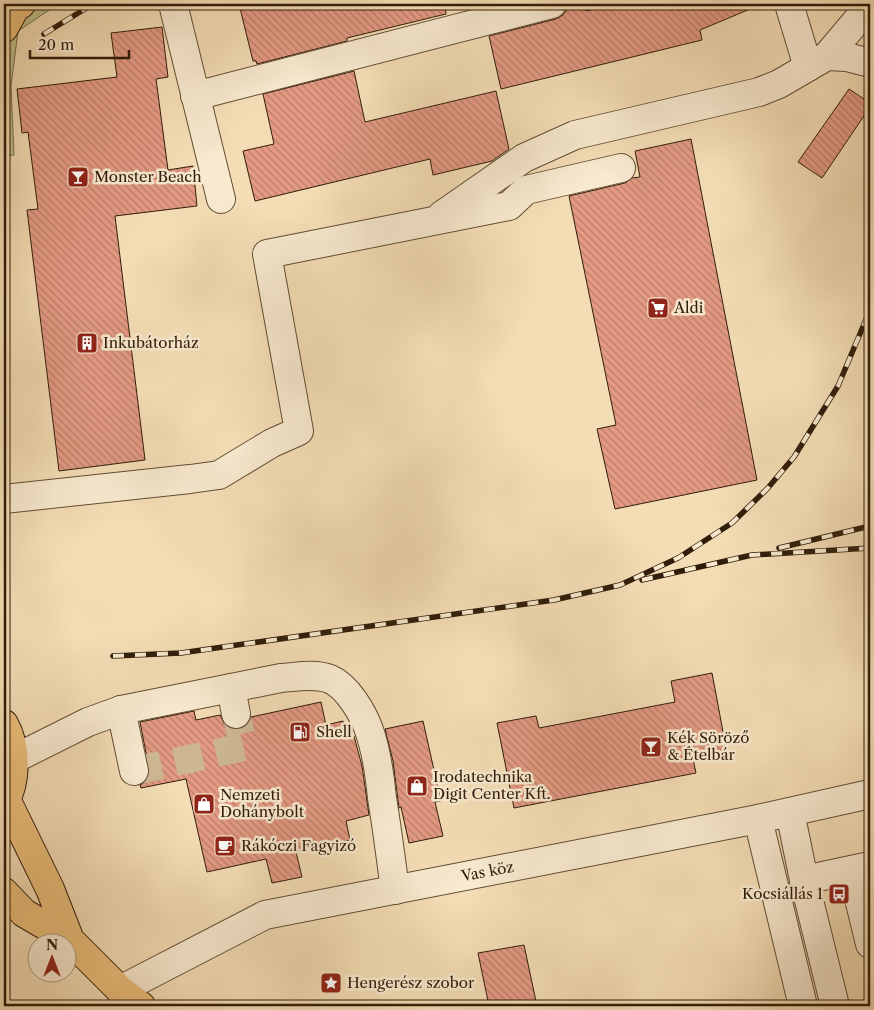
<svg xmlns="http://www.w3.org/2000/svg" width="874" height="1010" font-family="'Libre Caslon Text',serif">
  <defs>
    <pattern id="building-back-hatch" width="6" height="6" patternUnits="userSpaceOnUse" patternTransform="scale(1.25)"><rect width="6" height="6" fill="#e49a83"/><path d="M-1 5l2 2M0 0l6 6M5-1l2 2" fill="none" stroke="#b97d69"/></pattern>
  </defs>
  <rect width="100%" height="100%" fill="#f4ddb5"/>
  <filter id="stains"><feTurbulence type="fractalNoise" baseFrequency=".004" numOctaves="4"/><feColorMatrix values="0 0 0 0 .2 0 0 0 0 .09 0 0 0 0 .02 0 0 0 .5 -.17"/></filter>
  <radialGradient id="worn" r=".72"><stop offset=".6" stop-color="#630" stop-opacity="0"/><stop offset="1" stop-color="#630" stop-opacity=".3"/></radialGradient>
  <path fill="#bfc08b" stroke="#786e4a" d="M4 4H58L18 31 11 86 14 155 4 156Z"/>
  <path fill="url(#building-back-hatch)" stroke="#301d0a" d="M239 4H445L446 14 347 38V41L257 64 256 61H253Z
    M567 4H585L586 11 615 4H762L700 30 702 40 501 89 489 36 556 19 563 15 567 9Z
    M162 27 168 77 156 79 168 170 193 166 197 206 115 216 145 460 59 471 27 210 38 209 28 132 22 133 17 89 117 77 111 33Z
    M354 71 365 122 496 91 509 149 492 161 433 175 430 159 255 201 243 151 274 144 263 94Z
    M849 89 870 103V107L822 178 798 162Z
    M691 139 757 480 615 509 597 429 616 425 569 196 625 183 632 178 640 177 635 151Z
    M712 673 727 753 693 759 696 773 514 808 497 723 536 716 539 728 675 702 671 681Z
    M321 702 326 725 343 721 346 738 354 736 362 766 369 815 346 821 350 840 296 852 302 877 272 883 266 859 207 872 186 779 141 788 140 785 145 782 149 776V768L140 722 194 711 196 720 220 715 225 725 230 729H238L247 725 251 720V717Z
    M423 721 441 801 435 802 443 836 409 843 401 807 399 808 393 761 385 729Z
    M524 945 537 1006H489L478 953Z"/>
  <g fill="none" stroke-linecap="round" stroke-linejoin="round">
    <path stroke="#cdb793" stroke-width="28" stroke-dasharray="28 14" stroke-linecap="butt" d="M134 771 244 747 236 714"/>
    <g stroke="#614d35" stroke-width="30">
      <g id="minor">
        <path d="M173 4 221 199"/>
        <path d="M789 4 808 67"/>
        <path d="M827 56 870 5"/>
        <path d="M195 96 552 4"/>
        <path d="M442 215 524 158 575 135 759 92 779 84 827 56 847 57 870 63"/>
        <path d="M4 499 190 479 219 475 272 443 299 431 267 254 509 206 526 190 621 168"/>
        <path d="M231 688 236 714"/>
        <path d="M121 710 134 771"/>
        <path d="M14 759 88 722 121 710 281 678C296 677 315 673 330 679 347 686 363 713 369 730 376 750 380 777 382 798 387 828 391 859 395 890"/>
        <path d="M790 812 804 880"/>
        <path d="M758 819 803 1006"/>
        <path d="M852 870 870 944"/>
        <path id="s1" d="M120 990 265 915 758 819 870 794"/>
        <path d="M835 1006 804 880 870 866"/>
      </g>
    </g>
    <g stroke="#301d0a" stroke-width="30">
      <path id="major" d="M4 28 15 8 21 4
        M4 724C17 747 17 781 4 804
        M6 799 50 889 70 940
        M4 892 24 913 70 940 120 990 141 1006"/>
    </g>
    <use href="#minor" stroke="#f8e9cf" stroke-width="28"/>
    <use href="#major" stroke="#eabe7a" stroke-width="28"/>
    <g stroke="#301d0a" stroke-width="5.5">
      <path id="rail" d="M44 34 93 4
        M779 548 870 526
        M642 580 752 555 870 548
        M113 656 181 653 554 600 620 585 678 558 732 523 767 489 794 457 838 386 870 310"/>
    </g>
    <use href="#rail" stroke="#f8e9cf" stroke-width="4" stroke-dasharray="11" stroke-linecap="butt"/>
  </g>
  <defs>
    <g id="bar-square" transform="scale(1.125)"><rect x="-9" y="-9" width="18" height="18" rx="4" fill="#8f2418" stroke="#f8e9cf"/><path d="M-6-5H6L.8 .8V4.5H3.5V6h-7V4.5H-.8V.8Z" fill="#fff"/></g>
    <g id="supermarket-square" transform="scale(1.125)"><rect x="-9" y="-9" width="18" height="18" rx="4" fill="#8f2418" stroke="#f8e9cf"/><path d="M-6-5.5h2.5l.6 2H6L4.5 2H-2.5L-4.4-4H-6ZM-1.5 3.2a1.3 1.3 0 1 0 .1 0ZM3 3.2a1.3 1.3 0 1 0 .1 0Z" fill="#fff"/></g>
    <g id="building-square" transform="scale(1.125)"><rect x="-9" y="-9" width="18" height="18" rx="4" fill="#8f2418" stroke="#f8e9cf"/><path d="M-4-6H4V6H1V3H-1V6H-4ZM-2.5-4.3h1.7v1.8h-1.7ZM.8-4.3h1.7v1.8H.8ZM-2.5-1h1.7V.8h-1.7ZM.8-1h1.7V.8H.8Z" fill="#fff"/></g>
    <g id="fuel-square" transform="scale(1.125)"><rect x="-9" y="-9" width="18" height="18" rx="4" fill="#8f2418" stroke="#f8e9cf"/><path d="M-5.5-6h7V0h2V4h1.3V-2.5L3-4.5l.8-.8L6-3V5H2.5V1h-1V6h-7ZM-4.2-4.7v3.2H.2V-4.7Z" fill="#fff"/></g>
    <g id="shop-square" transform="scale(1.125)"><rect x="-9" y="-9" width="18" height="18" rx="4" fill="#8f2418" stroke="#f8e9cf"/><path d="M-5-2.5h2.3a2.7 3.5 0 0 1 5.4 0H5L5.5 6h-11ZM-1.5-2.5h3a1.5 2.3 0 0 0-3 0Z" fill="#fff"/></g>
    <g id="cafe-square" transform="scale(1.125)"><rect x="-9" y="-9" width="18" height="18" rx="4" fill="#8f2418" stroke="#f8e9cf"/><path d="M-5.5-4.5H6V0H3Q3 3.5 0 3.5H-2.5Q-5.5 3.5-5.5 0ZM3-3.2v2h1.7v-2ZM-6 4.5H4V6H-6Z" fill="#fff"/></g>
    <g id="bus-square" transform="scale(1.125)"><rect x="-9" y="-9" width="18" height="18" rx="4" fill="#8f2418" stroke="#f8e9cf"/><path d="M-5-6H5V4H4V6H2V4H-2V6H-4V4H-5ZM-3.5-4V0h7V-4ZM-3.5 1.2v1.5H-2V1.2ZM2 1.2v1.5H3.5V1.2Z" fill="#fff"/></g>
    <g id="sight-square" transform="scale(1.125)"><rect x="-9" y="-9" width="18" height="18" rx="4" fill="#8f2418" stroke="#f8e9cf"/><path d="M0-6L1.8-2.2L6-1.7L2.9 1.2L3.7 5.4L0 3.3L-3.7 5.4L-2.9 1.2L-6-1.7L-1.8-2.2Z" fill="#fff"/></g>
  </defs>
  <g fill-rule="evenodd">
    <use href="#bar-square" x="78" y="177"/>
    <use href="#supermarket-square" x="658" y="308"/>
    <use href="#building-square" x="87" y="343"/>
    <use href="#fuel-square" x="300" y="732"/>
    <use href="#bar-square" x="651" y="747"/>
    <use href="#shop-square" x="417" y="786"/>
    <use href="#shop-square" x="204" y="804"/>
    <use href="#cafe-square" x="225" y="846"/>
    <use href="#bus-square" x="839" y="894"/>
    <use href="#sight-square" x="331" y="983"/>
  </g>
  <g text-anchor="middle" stroke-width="5" stroke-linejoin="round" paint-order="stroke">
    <g font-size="15" fill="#301d0a" stroke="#f8e9cf" text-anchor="start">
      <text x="94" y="182">Monster Beach</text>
      <text x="674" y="313">Aldi</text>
      <text x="103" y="348">Inkubátorház</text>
      <text x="316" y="737">Shell</text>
      <text x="667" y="743">Kék Söröző<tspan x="667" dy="17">&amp; Ételbár</tspan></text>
      <text x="433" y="782">Irodatechnika<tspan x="433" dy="17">Digit Center Kft.</tspan></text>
      <text x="220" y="800">Nemzeti<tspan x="220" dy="17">Dohánybolt</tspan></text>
      <text x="241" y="851">Rákóczi Fagyizó</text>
      <text x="823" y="899" text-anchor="end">Kocsiállás 1</text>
      <text x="347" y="988">Hengerész szobor</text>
    </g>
    <g font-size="15" fill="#301d0a" stroke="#f8e9cf">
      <text dy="5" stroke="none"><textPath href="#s1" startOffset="390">Vas köz</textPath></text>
    </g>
  </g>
  <rect width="874" height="1010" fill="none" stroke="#f4ddb5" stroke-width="20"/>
  <rect x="5" y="5" width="864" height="1000" fill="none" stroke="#301d0a" stroke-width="2.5"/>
  <rect x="10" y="10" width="854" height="990" fill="none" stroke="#301d0a"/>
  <g transform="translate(52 958)"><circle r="24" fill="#f8e9cf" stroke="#a89780"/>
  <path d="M0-4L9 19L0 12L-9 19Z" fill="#8f2418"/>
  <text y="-8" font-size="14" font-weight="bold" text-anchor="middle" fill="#301d0a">N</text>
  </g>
  <path d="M30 50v8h99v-8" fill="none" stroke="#301d0a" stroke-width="2.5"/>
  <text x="38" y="50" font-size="15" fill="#301d0a" stroke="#f8e9cf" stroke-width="4" paint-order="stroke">20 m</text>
  <rect width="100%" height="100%" filter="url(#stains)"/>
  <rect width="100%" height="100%" fill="url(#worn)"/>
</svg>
